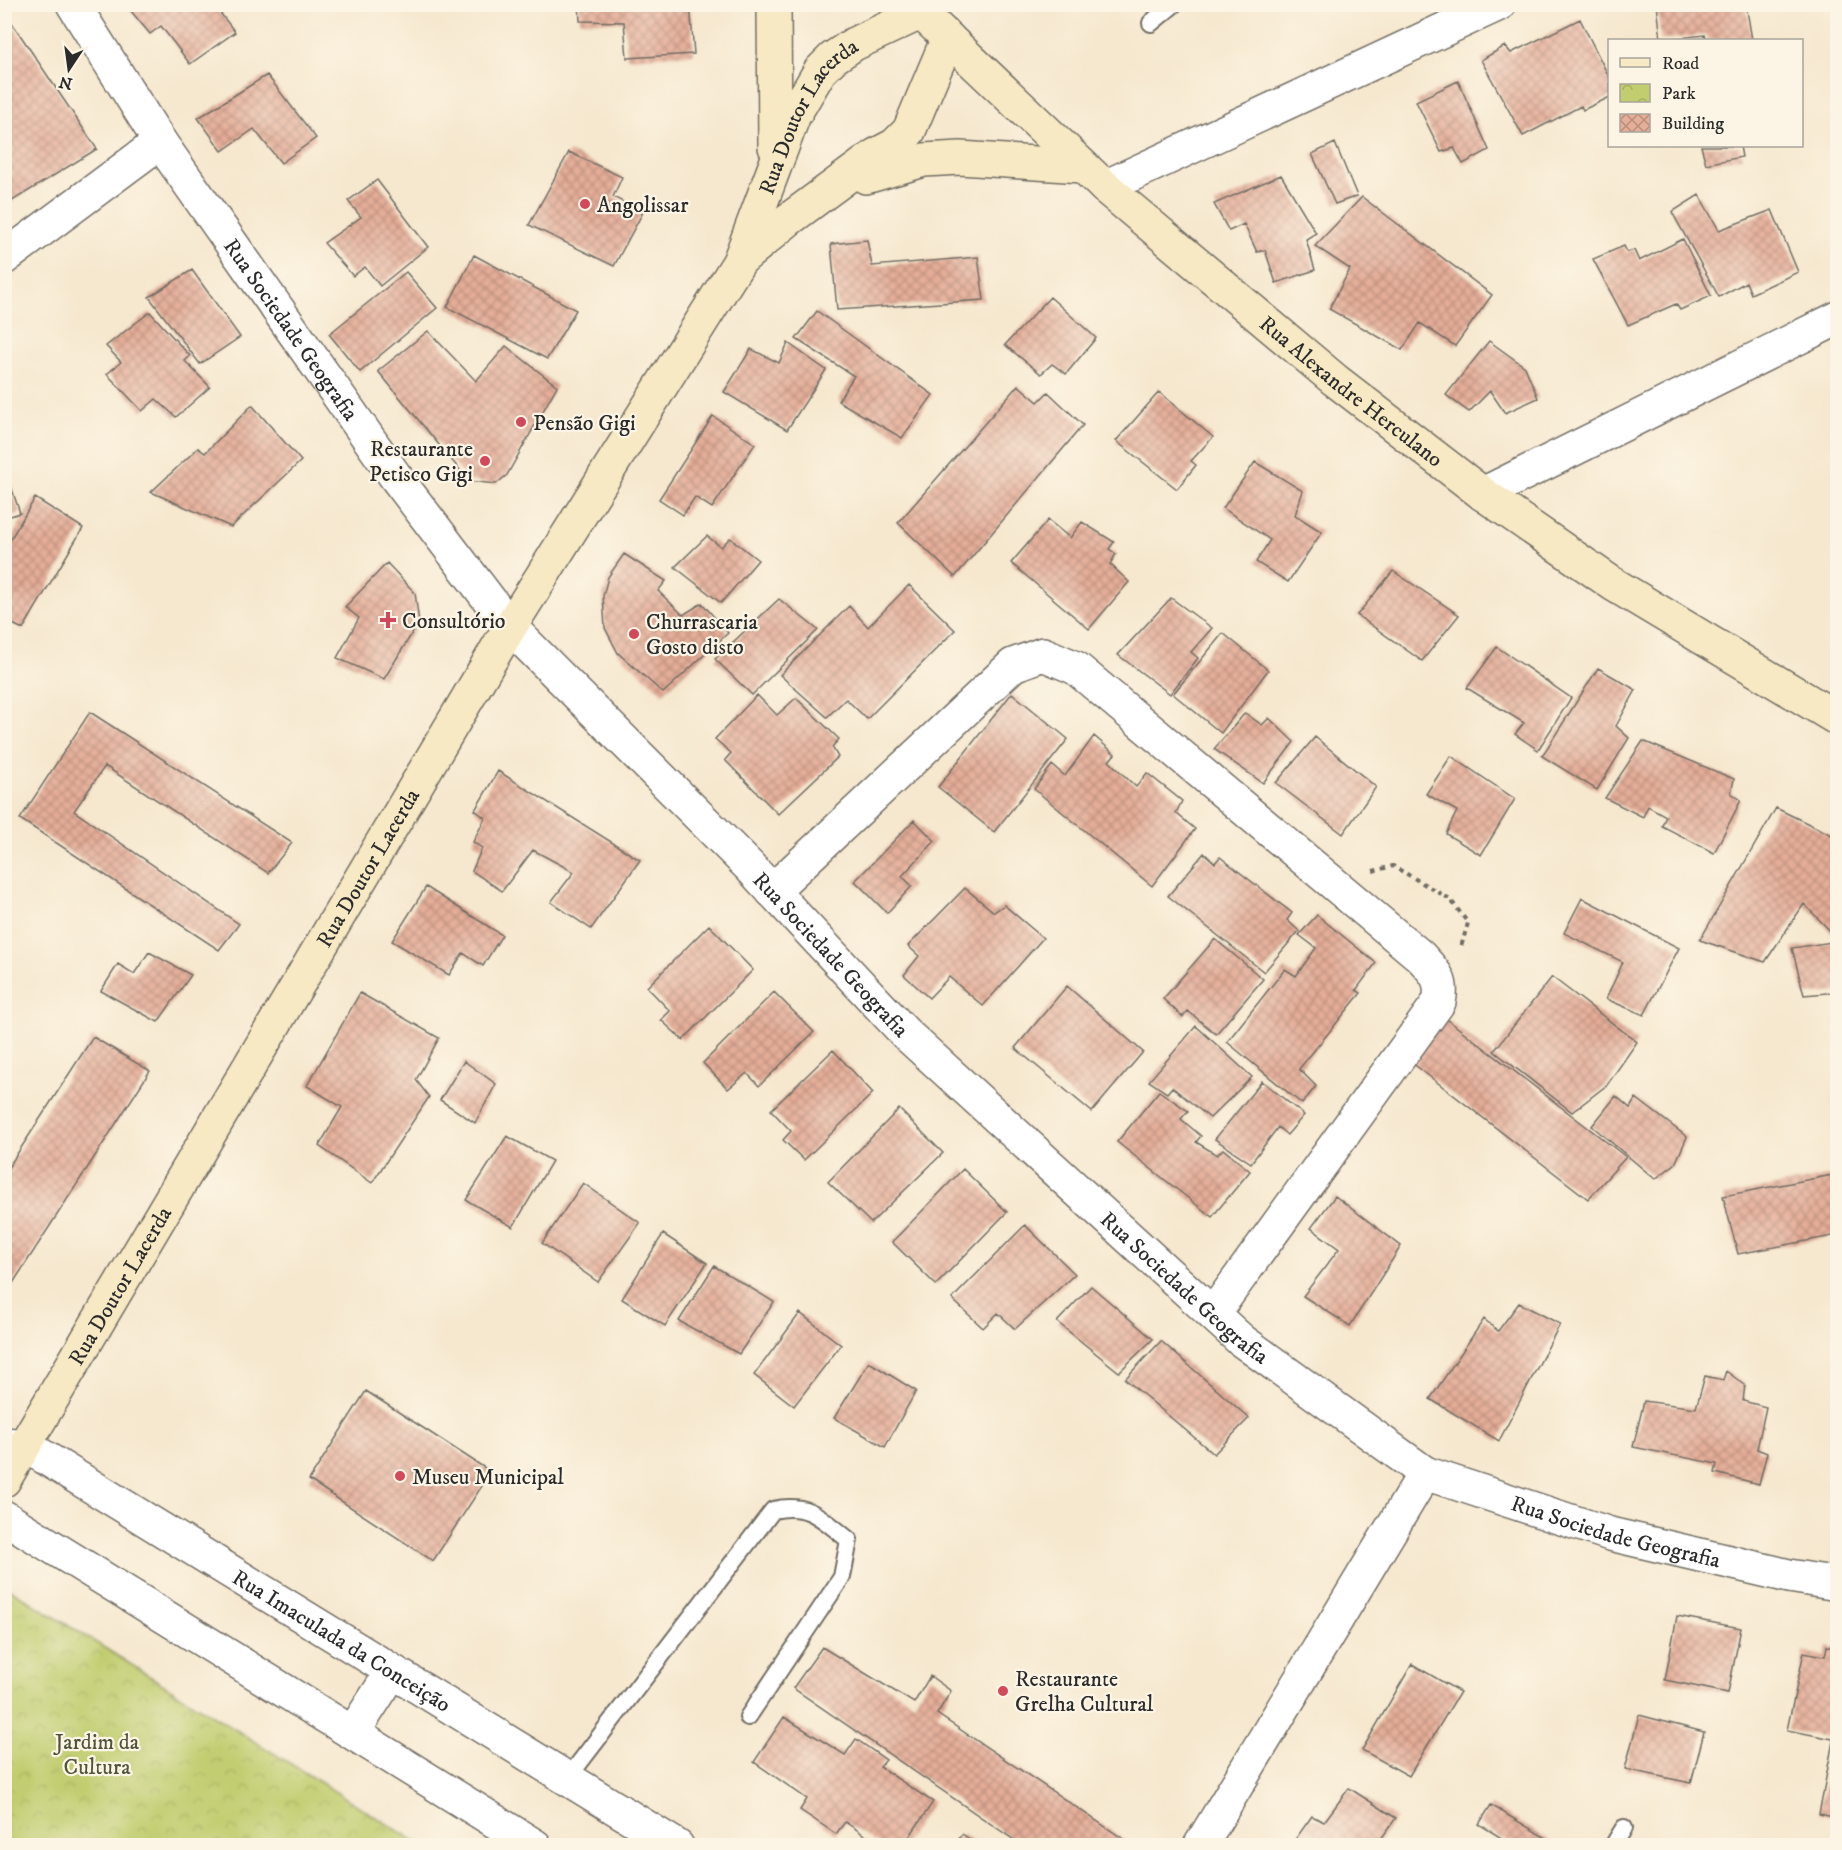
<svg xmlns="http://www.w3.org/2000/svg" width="1842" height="1850" font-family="'IM FELL DW Pica',serif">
  <defs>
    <pattern id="park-crowns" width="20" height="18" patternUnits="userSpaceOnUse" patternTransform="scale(1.5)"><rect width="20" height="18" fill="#c1cd6f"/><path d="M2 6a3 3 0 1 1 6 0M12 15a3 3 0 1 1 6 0" fill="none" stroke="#a6b060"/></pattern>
    <pattern id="building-cross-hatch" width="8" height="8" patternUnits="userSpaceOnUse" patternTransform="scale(1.5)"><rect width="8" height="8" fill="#e5ae99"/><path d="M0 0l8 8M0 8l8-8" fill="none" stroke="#ba8e7d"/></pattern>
  </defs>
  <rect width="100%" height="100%" fill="#fcf5e5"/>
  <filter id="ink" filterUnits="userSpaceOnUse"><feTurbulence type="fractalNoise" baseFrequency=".0167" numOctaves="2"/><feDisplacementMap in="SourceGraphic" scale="12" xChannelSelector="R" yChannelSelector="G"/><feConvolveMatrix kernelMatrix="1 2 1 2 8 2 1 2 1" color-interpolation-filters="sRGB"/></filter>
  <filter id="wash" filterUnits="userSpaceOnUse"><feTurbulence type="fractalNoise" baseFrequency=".008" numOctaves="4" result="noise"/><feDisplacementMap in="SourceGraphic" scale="24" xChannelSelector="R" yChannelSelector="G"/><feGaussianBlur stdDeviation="1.35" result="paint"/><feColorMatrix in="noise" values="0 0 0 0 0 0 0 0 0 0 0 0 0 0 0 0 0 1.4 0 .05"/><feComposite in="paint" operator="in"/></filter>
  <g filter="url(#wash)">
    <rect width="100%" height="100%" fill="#f6e8cf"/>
    <path fill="url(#park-crowns)" stroke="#767c4d" stroke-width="1.5" d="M5 1586 421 1845H5Z"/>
    <g id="blocks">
      <path fill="url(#building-cross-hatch)" d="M579 4H690L694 54 627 58 624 22 580 21Z
        M1657 4H1746L1752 40H1708L1705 35 1661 40Z
        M126 5H214L235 32 190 64 161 26 150 34Z
        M4 11 97 149 4 206Z
        M1580 19 1610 79V97L1583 110 1581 106 1523 136 1481 60 1505 46 1511 53Z
        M267 75 316 138 281 163 254 129 222 151 198 118Z
        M1458 81 1489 150 1463 164 1454 148 1441 152 1416 101Z
        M1335 143 1357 196 1335 204 1312 154Z
        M1701 146H1740L1742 157 1706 164Z
        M569 152 622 177 613 197 643 212 614 266 529 225Z
        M1281 175 1316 233 1306 239 1315 270 1276 283 1265 250 1257 252 1244 224 1229 231 1214 204Z
        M377 180 428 247 380 286 365 267 353 276 324 243 361 217 348 201Z
        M1699 195 1719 230 1772 210 1798 272 1751 294 1746 282 1719 297 1672 212Z
        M1362 197 1492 295 1455 346 1420 323 1402 350 1329 309 1350 269 1315 246Z
        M1683 239 1711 296 1680 310 1676 304 1628 325 1593 259 1624 246 1627 252 1634 250 1639 261Z
        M867 240 872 266 978 257 984 300 837 310 831 244Z
        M474 255 576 310 547 359 447 307Z
        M192 270 240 337 200 364 149 297Z
        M406 272 437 308 360 372 329 334Z
        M1050 297 1096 338 1066 374 1052 364 1041 374 1005 345Z
        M817 311 933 395 902 438 838 401 854 376 796 339Z
        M150 312 190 356 185 361 210 387 176 417 156 399 142 411 107 374 121 362 106 346Z
        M428 331 476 381 506 346 557 386 507 475 496 484 469 481 378 371Z
        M1489 341 1525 367 1538 398 1505 413 1490 391 1469 412 1446 395Z
        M788 343 826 370 787 430 724 392 751 349 779 363Z
        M1018 385 1038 402 1048 392 1083 425 955 577 898 523Z
        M1159 392 1213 437 1191 461 1196 465 1177 489 1116 441Z
        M252 405 301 461 231 527 151 492 198 448 205 453Z
        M713 416 755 444 712 508 695 497 683 515 659 499Z
        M1255 462 1303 491 1295 515 1322 532 1288 582 1256 562 1270 540 1223 508Z
        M4 466 20 513 4 518Z
        M35 498 83 528 23 629 4 620V550Z
        M1048 520 1070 538 1082 522 1114 542 1109 549 1116 554 1110 564 1129 582 1089 629 1011 563Z
        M707 536 721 547 730 538 758 560 721 603 675 567Z
        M624 554 666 581 658 591 683 615 702 603 728 633 663 693 618 653 605 628 603 596 608 577Z
        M387 563 415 593 419 622 384 679 337 658 359 618 345 607Z
        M1393 571 1459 615 1422 661 1357 615Z
        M909 585 955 630 867 719 846 699 827 717 780 675 849 606 868 627Z
        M1171 598 1212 628 1191 652 1198 658 1170 694 1118 655Z
        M779 599 818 630 752 695 715 659Z
        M1223 633 1268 670 1221 733 1173 694Z
        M1497 647 1571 698 1538 750 1515 734 1524 723 1467 688Z
        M1598 668 1636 690 1616 726 1629 738 1597 790 1542 756Z
        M1012 693 1068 739 994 832 938 787Z
        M757 695 777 715 796 698 839 739 832 747 838 757 778 814 725 760 731 753 715 739Z
        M90 712 292 843 268 873 105 766 74 811 239 924 219 950 20 819Z
        M1245 713 1262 725 1269 718 1294 742 1263 783 1214 749Z
        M1094 736 1115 754 1109 761 1136 787 1147 773 1182 801 1176 813 1195 829 1152 886 1034 789 1052 765 1065 776Z
        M1315 737 1376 787 1343 834 1276 783Z
        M1643 741 1734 779 1731 793 1741 800 1714 853 1662 826 1666 816 1648 806 1643 817 1605 798Z
        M1451 756 1515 799 1481 855 1446 834 1457 811 1426 794Z
        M498 771 640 860 591 929 551 902 574 872 533 850 502 891 472 871 482 848 473 842 485 818 475 810Z
        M1776 808 1838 838V939L1804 904 1765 962 1700 940Z
        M914 820 935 841 902 876 912 886 887 913 855 881Z
        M1204 853 1215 863 1220 857 1292 913 1287 920 1299 931 1264 972 1168 896Z
        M426 887 502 935 483 966 463 953 449 975 392 941Z
        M965 888 994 912 1004 905 1043 938 983 1006 949 977 929 998 904 975 919 956 908 946Z
        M1582 898 1679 948 1644 1015 1606 999 1623 962 1564 933Z
        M1317 915 1376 963 1356 990 1361 993 1299 1069 1316 1086 1302 1104 1227 1042 1285 969 1296 976 1316 948 1299 935Z
        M709 925 753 970 683 1040 661 1020 670 1011 647 987Z
        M1215 939 1263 979 1216 1034 1188 1011 1183 1017 1163 999Z
        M1838 941V992L1804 995 1792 948Z
        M149 952 191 975 158 1022 101 991 118 964 134 974Z
        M1552 977 1637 1042 1607 1085 1572 1112 1494 1051Z
        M1067 986 1143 1052 1092 1112 1015 1048Z
        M774 992 814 1032 759 1086 747 1073 728 1089 703 1063Z
        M360 993 439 1038 416 1080 429 1097 372 1183 319 1146 342 1107 307 1086Z
        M1444 1017 1626 1157 1588 1199 1407 1059Z
        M1196 1026 1252 1077 1210 1118 1172 1087 1167 1093 1149 1081Z
        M93 1037 150 1071 4 1297V1174Z
        M833 1050 873 1093 804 1160 783 1140 791 1131 771 1110Z
        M464 1061 496 1084 475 1123 440 1100Z
        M1262 1081 1304 1115 1287 1135 1278 1127 1251 1163 1215 1139Z
        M1159 1091 1188 1111 1181 1119 1201 1136 1196 1142 1217 1155 1223 1149 1250 1171 1212 1217 1117 1142Z
        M1616 1096 1630 1108 1636 1098 1687 1137 1675 1164 1655 1179 1592 1126Z
        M899 1109 943 1153 871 1223 828 1182Z
        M507 1136 552 1161 513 1227 466 1200Z
        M963 1169 1007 1212 936 1285 892 1242Z
        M1838 1174V1235L1738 1254 1723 1196Z
        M583 1183 640 1223 598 1282 542 1243Z
        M1335 1196 1401 1246 1350 1326 1303 1296 1339 1249 1311 1228Z
        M1025 1225 1075 1274 1015 1329 998 1313 983 1328 952 1299Z
        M663 1234 707 1263 665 1326 622 1299Z
        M714 1266 774 1302 739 1354 679 1321Z
        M1091 1286 1153 1339 1119 1372 1057 1322Z
        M1519 1303 1560 1324 1499 1441 1430 1399 1484 1319 1498 1331Z
        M800 1313 841 1345 794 1406 754 1375Z
        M1161 1341 1249 1418 1214 1454 1125 1379Z
        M869 1362 916 1391 885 1447 834 1418Z
        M1726 1371 1745 1385 1743 1401 1766 1407 1757 1449 1767 1453 1759 1484 1715 1473 1717 1464 1633 1447 1644 1401 1696 1408 1705 1376 1723 1380Z
        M366 1391 491 1472 433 1561 309 1480Z
        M1677 1616 1741 1628 1728 1693 1665 1680Z
        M1827 1646 1838 1648V1740L1787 1730 1804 1652 1825 1656Z
        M822 1647 914 1703 930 1676 951 1691 937 1714 1134 1846H1023L793 1688Z
        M1412 1664 1460 1692 1409 1776 1362 1750Z
        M1639 1715 1704 1732 1691 1783 1625 1769Z
        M784 1717 845 1755 856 1739 886 1760 880 1767 933 1802 903 1846H881L845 1822 836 1834 800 1810 807 1799 754 1762Z
        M1833 1741 1838 1742V1818L1819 1814Z
        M1349 1788 1396 1818 1376 1846H1300L1294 1841 1312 1816 1324 1822Z
        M1491 1805 1559 1846H1514L1479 1824Z
        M962 1834 980 1846H954Z"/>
    </g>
  </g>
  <g filter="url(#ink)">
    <use href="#blocks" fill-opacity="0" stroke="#726d64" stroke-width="1.5"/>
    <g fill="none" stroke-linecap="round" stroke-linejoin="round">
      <g stroke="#726d64" stroke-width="20">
        <path id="lane" d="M1151 23 1174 4
          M567 1779 773 1510C810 1502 822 1519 849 1540L842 1577 748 1717
          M1613 1846 1624 1828"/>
      </g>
      <g stroke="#726d64" stroke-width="36">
        <g id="street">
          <path id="s1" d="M73 4 160 142 395 476 510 627 750 867 905 1033 1241 1340 1425 1473 1610 1534 1789 1576 1838 1584"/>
          <path d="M1105 187 1499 4"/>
          <path d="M4 258 160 142"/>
          <path d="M1483 494 1838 318"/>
          <path d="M772 891 1013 665 1043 654 1076 668 1420 956C1435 972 1444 980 1439 1002L1213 1314"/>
          <path id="s2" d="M4 1444 26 1446 677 1846"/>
          <path d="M4 1517 535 1846"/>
          <path d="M354 1731 392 1672"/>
          <path d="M1200 1846 1425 1473"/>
        </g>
      </g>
      <g stroke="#726d64" stroke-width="36">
        <g id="secondary">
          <path d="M774 4 775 147"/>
          <path id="s3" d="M912 4 1105 187 1335 380 1483 494 1613 584 1838 719"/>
          <path d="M866 177 924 160 960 158 1082 166"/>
          <path d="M740 260 788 220 876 155 895 145 909 131 948 38"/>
          <path id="s4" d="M4 1480 510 627 739 262 794 115 820 71 833 58 854 44 920 13"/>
        </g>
      </g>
      <path stroke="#726d64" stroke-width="4" stroke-dasharray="4.5 4.5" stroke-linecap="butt" d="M1373 871 1393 866 1450 899 1468 923 1461 947"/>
      <use href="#lane" stroke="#fff" stroke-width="16"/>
      <use href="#street" stroke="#fff" stroke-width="33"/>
      <use href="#secondary" stroke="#f7e9c3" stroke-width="33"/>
    </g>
  </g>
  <g fill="#d1495b" stroke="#fcf5e5" stroke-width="2">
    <circle cx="585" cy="204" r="6"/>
    <circle cx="521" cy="422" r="6"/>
    <circle cx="485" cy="461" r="6"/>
    <path d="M385 611h6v6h6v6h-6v6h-6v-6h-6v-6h6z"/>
    <circle cx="634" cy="634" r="6"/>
    <circle cx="400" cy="1476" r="6"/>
    <circle cx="1003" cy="1691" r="6"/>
  </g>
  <g text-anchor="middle" stroke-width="4.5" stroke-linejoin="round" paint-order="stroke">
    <g font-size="22" fill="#2b2b2b" stroke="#fcf5e5">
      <text dy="8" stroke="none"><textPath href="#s4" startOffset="1586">Rua Doutor Lacerda</textPath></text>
      <text dy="8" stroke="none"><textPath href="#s1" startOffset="392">Rua Sociedade Geografia</textPath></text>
      <text dy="8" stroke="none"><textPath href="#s3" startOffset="586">Rua Alexandre Herculano</textPath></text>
      <text dy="8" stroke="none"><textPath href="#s4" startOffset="712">Rua Doutor Lacerda</textPath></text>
      <text dy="8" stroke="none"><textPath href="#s1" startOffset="1220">Rua Sociedade Geografia</textPath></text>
      <text dy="8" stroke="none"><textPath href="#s1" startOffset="1706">Rua Sociedade Geografia</textPath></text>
      <text dy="8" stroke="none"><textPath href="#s4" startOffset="226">Rua Doutor Lacerda</textPath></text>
      <text dy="8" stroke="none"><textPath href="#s1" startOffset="2210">Rua Sociedade Geografia</textPath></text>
      <text dy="8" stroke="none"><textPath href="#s2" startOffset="393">Rua Imaculada da Conceição</textPath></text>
    </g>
    <g font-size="22" fill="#2b2b2b" stroke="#fcf5e5" text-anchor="start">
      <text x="597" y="212">Angolissar</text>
      <text x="533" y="430">Pensão Gigi</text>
      <text x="473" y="456" text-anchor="end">Restaurante<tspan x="473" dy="25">Petisco Gigi</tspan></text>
      <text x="402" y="628">Consultório</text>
      <text x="646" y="629">Churrascaria<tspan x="646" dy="25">Gosto disto</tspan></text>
      <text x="412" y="1484">Museu Municipal</text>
      <text x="1015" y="1686">Restaurante<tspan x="1015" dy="25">Grelha Cultural</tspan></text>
    </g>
    <g font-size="22" fill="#50543c" stroke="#fcf5e5">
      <text x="97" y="1749">Jardim da<tspan x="97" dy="25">Cultura</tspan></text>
    </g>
  </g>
  <rect width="1842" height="1850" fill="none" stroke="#fcf5e5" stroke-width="24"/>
  <rect x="1608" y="39" width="195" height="108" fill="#fcf5e5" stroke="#a8a49b" stroke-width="1.5"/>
  <rect x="1620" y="58" width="30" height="9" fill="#f7e9c3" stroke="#a8a49b" stroke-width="1.5"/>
  <text x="1662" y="69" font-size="18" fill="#2b2b2b">Road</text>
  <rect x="1620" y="84" width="30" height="18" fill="url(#park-crowns)" stroke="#a8a49b" stroke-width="1.5"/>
  <text x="1662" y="99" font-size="18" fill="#2b2b2b">Park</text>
  <rect x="1620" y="114" width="30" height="18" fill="url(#building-cross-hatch)" stroke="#a8a49b" stroke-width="1.5"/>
  <text x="1662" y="129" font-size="18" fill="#2b2b2b">Building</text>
  <g transform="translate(69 69) rotate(193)" stroke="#fcf5e5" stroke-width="4.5" paint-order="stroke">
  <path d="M0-4.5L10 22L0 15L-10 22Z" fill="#2b2b2b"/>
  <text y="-9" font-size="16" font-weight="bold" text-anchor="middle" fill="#2b2b2b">N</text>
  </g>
</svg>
